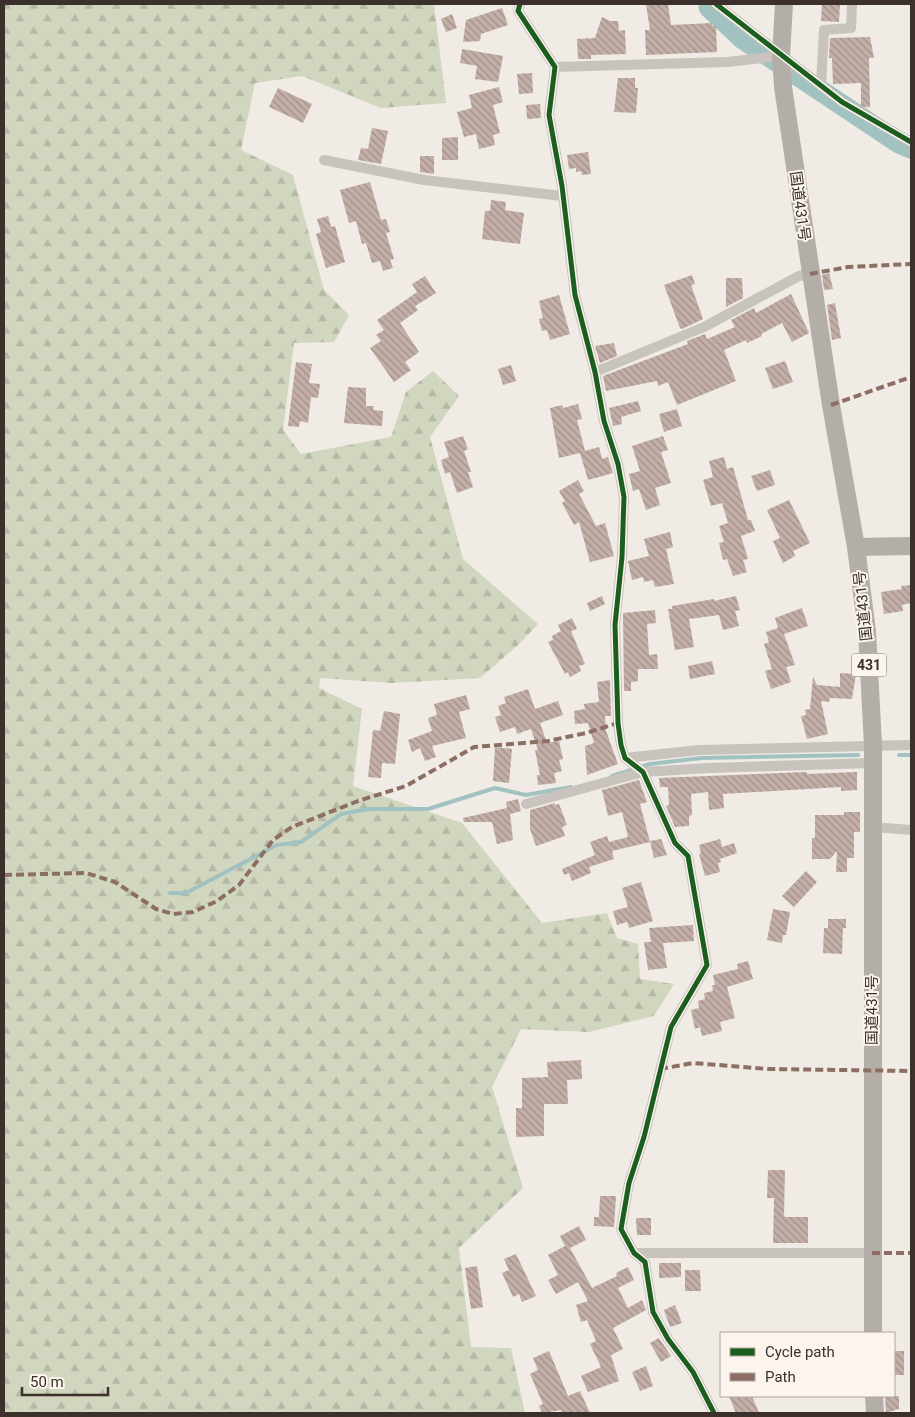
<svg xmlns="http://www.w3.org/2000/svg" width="915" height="1417" font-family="Roboto,'Noto Sans JP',sans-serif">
  <defs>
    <pattern id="forest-firs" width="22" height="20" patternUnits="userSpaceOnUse" patternTransform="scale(1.25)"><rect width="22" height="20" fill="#d1d6bf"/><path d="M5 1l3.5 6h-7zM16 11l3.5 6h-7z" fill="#b4b8a4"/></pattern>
    <pattern id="building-back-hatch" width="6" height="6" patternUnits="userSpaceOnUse" patternTransform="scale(1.25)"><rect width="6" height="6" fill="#c3afa7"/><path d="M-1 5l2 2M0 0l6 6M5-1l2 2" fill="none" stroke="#a08f88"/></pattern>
  </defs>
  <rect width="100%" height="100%" fill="#f0ebe5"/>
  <path fill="url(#forest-firs)" d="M4 4H434L446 103 381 108 302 76 255 83 241 150 293 175 324 290 349 315 334 342 294 343 283 430 301 454 391 437 406 392 433 371 459 396 430 437 463 559 538 624 518 645 480 678 392 683 320 678 319 688 362 709 353 786 462 823 542 923 607 913 617 938 638 944 640 979 674 984 654 1016 589 1032 521 1029 492 1087 523 1188 459 1248 471 1347 511 1348 525 1413H4Z"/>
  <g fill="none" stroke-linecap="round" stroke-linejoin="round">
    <path stroke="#a1c2c1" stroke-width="4" d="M899 755H911
      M612 776 650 764 702 758 858 755
      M170 893H186L277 845 301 842 341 814 368 809H428L495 788 526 795 571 787"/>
    <path stroke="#a1c2c1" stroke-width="21" d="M709 7 743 39 899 143 911 148"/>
  </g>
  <path fill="url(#building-back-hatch)" d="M646 4H668L671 25 712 23V26H716L717 52 646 55 645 30H650Z
    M822 4H840L839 22 821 21Z
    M502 8 508 25 481 34 480 41 463 42 466 20Z
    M452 14 457 28 446 32 441 19Z
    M602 17 610 21H618L619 31 625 30 626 54 591 55V59H578L577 39 595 38Z
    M870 37 874 58H869L870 107H864L861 105V83L833 84 832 58H829L830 38Z
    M462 49 503 56 498 82 475 79 477 66 460 63Z
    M532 73 533 93 519 94 517 74Z
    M618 78H635V88H638L636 113 614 112Z
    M499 87 503 102 493 105 500 133 493 135 495 145 479 149 476 134 464 137 457 112 472 108 469 95Z
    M278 88 312 104 303 123 269 107Z
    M540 104 541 118 527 119 526 105Z
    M372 128 388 131 381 164 358 160 361 148 368 149Z
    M458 137V160H442V138Z
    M588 152 591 174 582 175 581 171 576 172V168L569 169 567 155Z
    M420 156H434V174L420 172Z
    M370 182 381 220 386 219 390 232 386 233 394 259 390 260 393 268 383 271 380 261 372 263 366 243 362 244 356 221 349 223 340 190Z
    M491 200 506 202 505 210 524 213 520 244 482 239 485 211H490Z
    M328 216 331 227 335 226 345 262 326 268 316 234 321 232 317 219Z
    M829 273 833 289 824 290 822 275Z
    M692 275 695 284 691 285 703 319 682 329 680 328 664 285Z
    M425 276 436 293 415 306 418 310 400 323 419 352 405 362 411 370 394 382 370 348 381 341 376 335 384 330 377 320 417 292 412 284Z
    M726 278H742L743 298 726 307Z
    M791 294 809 333 792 342 782 323 761 334 762 336 747 343 746 340 724 350 736 381 677 405 668 382 658 386 657 381 606 391 603 376 688 344 687 341 705 334 707 339 735 327 731 320 754 308 756 313Z
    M559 295 570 334 550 340 547 330 542 331 539 319 543 318 539 301Z
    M835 303 841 338 832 340 827 305Z
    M614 343 617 356 600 363 595 346Z
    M785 361 793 382 773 389 765 368Z
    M296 362 312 364 309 383 320 384 318 398 311 397 308 423 300 421 299 427 288 426Z
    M511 365 516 381 503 385 498 369Z
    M348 387 366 388V406H374L373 410 383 411 382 426 344 423Z
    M638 401 641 411 621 417 622 424 613 426 609 408Z
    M578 404 582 419 577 420 585 451 599 447 602 459 608 457 613 473 588 480 580 453 559 458 550 408 562 405 563 408Z
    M677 409 682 426 664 432 659 414Z
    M463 436 468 449 464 451 471 472H468L473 487 457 493 450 472 445 474 441 460 449 457 444 442Z
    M663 436 668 450 661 452 671 483 655 488 660 505 646 510 639 489 633 491 629 474 640 471 632 446Z
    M724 457 727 469 733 467 748 520H751L755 531 741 536 748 559 743 560 747 572 733 576 727 559 723 560 719 543 724 542 719 526 728 523 722 503 711 506 703 480 713 477 709 461Z
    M770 470 775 485 757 491 751 476Z
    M578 480 584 491 579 494 596 526 605 523 614 556 590 562 579 522 574 525 562 503 565 501 559 491Z
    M789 500 810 543 793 551 795 556 783 563 773 541 780 538 767 510Z
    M670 532 673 547 666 549 674 584 655 587 653 580 644 582 643 577 632 580 628 561 649 556 644 539Z
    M911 585V603L902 605 903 611 884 614 881 592 902 589 901 586Z
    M602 596 605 604 590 611 587 603Z
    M736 596 740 610 735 611 739 626 723 630 719 615 689 619 694 647 675 650 668 609H672V606L714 599V601Z
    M802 608 808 626 784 634 795 665 786 667 791 682 771 689 765 671 772 669 764 644 769 642 766 632 778 628 775 618Z
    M655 610 656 623 647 624 649 655 657 654 658 669H638V681L631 682V691H624L623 613Z
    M572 618 577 629 571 631 585 664 579 666 581 671 570 677 568 672 565 674 548 642 553 640 552 636 561 631 558 625Z
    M712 661 715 674 690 679 688 666Z
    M840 673 856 674 852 699 830 698 829 702 821 701 828 734 807 739 801 716 806 715 805 710 810 709 813 677 817 685 840 687Z
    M610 680 611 716H605L606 731 618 764 587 775 585 746 594 743 588 723 575 724 574 711 585 709 584 704 599 702 597 682Z
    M528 689 535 709 558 701 563 715 540 723 547 743 559 741 563 759 559 760 562 771 554 773 556 783 538 785 537 775H540L535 750H538L531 729 517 734 515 727 500 732 495 717 501 715 498 706 506 703 504 697Z
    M466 695 470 709 459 712 466 738 432 746 436 757 425 761 420 748 412 752 408 740 432 731 428 718 437 715 434 704Z
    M384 711 400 714 395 764 382 763 381 778 368 777 373 730 380 731Z
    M495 747 512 749 509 783 493 781Z
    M807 772V774L857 772V790L841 791V787L723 794 724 808 709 810 708 792 691 794 692 815 689 816V826L675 827 666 806 669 805 668 787H660L659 778Z
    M639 780 647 802 640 804 650 842 612 851 614 859 589 867 591 873 572 881 569 873 564 875 562 869 595 855 590 842 607 836 609 842 628 837 622 812 608 816 602 790Z
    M518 799 521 811 510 814 513 840 497 844 492 822H464L463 818 507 808 506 802Z
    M555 803V805L559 804 567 825 562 827 565 836 536 846 530 829V810Z
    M844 812H860V832H854V858H847V872H836L837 851 830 859H812V838H815V815H844Z
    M661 839 667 855 654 858 650 841Z
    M720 839 722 847 734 843 737 853 720 859 721 862 718 863 720 872 705 876 699 854 701 853 699 845Z
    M806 871 817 882 794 907 782 896Z
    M641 882 653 921 629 928 627 922 617 925 613 911 628 907 622 888Z
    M773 909 790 912 786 935H783L782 943 767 940Z
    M828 919H846V928H843L842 954 823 953 824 928H828Z
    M693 925 694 941 663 943 667 968 648 970 644 942H651L649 928Z
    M748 961 753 979 727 987 735 1018 720 1022 722 1031 702 1036 700 1027 695 1029 691 1010 699 1008 698 1001 705 999 704 993 713 991 712 985H715L713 975 738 969 737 964Z
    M581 1060 582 1079 567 1080 568 1104H544V1136L516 1137V1108H522V1078L548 1077 547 1062Z
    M768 1170H785L784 1215 785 1217H808V1243H773L774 1198H767Z
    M600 1196H616L614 1227 594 1226V1217H599Z
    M636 1218H651V1235H637Z
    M579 1226 586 1240 570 1248 592 1288 617 1276 616 1273 628 1267 634 1280 618 1288 628 1308 642 1300 646 1310 613 1328 623 1349 611 1355 619 1381 588 1392 581 1376 601 1367 590 1344 596 1341 587 1320 581 1322 576 1305 588 1301 578 1282 556 1294 548 1280 558 1275 548 1255 565 1246 560 1236Z
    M516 1254 536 1296 522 1302 519 1294 513 1297 502 1273 509 1270 504 1259Z
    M659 1263H681V1277L659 1278Z
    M477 1266 483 1307 471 1309 465 1268Z
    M685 1270H700L701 1291H685Z
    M675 1305 682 1323 670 1327 664 1310Z
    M659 1338 671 1356 661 1362 650 1343Z
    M549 1351 568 1396 580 1391 590 1413H562L561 1410 542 1413 539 1406 543 1404 530 1374 538 1370 533 1358Z
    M894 1351H904V1375H894Z
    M646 1366 653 1386 640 1391 632 1372Z
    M729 1396H752L759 1413H736Z
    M885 1396H899V1409L886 1413Z"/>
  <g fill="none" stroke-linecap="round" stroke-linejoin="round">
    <path stroke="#c9c3be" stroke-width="10" d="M520 4 518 11 555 67 549 115 562 186 575 295 595 372 604 421 618 464 624 497 622 557 615 625 618 723 621 745 625 758 643 772 675 843 688 856 707 965 671 1027 644 1137 629 1183 621 1229 634 1253 645 1262 653 1312 668 1339 693 1372 714 1413
      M716 4 842 102 911 142
      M555 67 727 62 781 56
      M821 86 824 30 851 28 852 4
      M324 160 424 180 562 196
      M595 372 704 327 799 276 810 274
      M625 758 699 750 911 745
      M526 804 643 772 709 768 872 763
      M872 827 911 830
      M634 1253H872"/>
    <path stroke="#b4aea8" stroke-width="18" d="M784 4 781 56 783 87 831 405 856 547 867 631 873 745V1333
      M856 547 911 546
      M874 1396 875 1413"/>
    <path stroke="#8d6e63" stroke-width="4" stroke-dasharray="8 4" stroke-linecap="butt" d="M810 274 848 267 911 264
      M831 405 911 377
      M4 875 86 873 115 882 156 909 173 914 193 912 217 901 239 885 273 840 292 827 358 801 406 786 474 747 548 741 586 733 618 723
      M660 1069 693 1063 768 1069 911 1071
      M872 1253H911"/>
    <g stroke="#fbf5ee" stroke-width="8">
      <path id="cycleway" d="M520 4 518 11 555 67 549 115 562 186 575 295 595 372 604 421 618 464 624 497 622 557 615 625 618 723 621 745 625 758 643 772 675 843 688 856 707 965 671 1027 644 1137 629 1183 621 1229 634 1253 645 1262 653 1312 668 1339 693 1372 714 1413
        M716 4 842 102 911 142"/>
    </g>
    <use href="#cycleway" stroke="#1b5e20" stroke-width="5"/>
  </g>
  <g text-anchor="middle" stroke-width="4" stroke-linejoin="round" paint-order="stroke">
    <rect fill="#fbf5ee" stroke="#756b66" stroke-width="1" x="851.5" y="653.5" width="35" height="23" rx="4"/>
    <g font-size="14" font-weight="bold" fill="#3b302b">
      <text x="869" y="670">431</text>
    </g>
    <g font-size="15" fill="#3b302b" stroke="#fbf5ee">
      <text transform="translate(800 206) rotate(82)" y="5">国道431号</text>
      <text transform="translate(863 606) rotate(-96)" y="5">国道431号</text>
      <text transform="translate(872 1010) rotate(-90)" y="5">国道431号</text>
    </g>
  </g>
  <rect width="915" height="1417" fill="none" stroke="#3b302b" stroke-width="10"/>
  <rect x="720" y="1332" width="175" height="65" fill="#fbf5ee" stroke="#aea6a0"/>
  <rect x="730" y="1348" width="25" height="8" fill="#1b5e20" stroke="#aea6a0"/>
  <text x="765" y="1357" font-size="15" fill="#3b302b">Cycle path</text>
  <rect x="730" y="1373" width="25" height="8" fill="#8d6e63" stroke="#aea6a0"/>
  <text x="765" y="1382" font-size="15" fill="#3b302b">Path</text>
  <path d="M22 1387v8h86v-8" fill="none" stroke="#3b302b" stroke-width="2.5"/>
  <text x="30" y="1387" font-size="15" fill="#3b302b" stroke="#fbf5ee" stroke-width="4" paint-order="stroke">50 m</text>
</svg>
